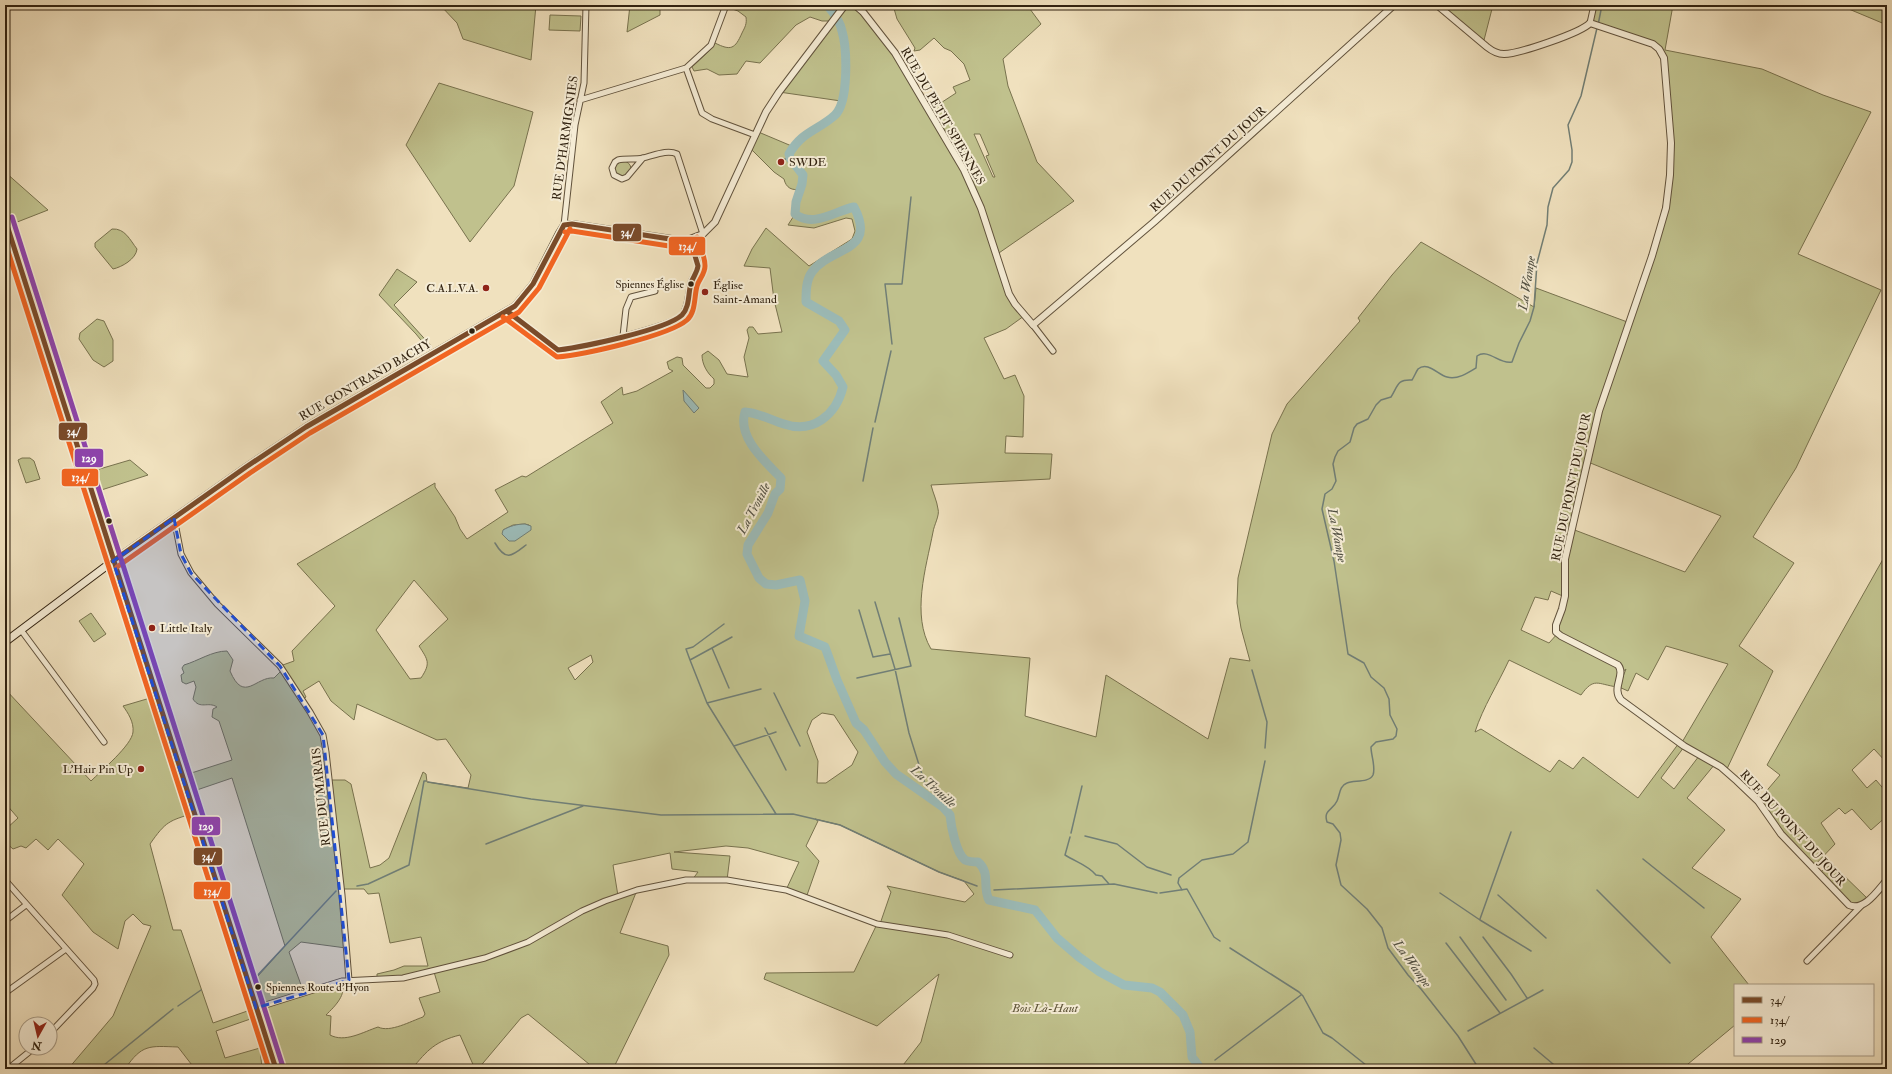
<svg xmlns="http://www.w3.org/2000/svg" width="1892" height="1074" font-family="'IM FELL Double Pica',serif">
  <rect width="100%" height="100%" fill="#f0e1be"/>
  <filter id="stains"><feTurbulence type="fractalNoise" baseFrequency=".005" numOctaves="4"/><feColorMatrix values="0 0 0 0 .2 0 0 0 0 .09 0 0 0 0 .02 0 0 0 .5 -.17"/></filter>
  <radialGradient id="worn" r=".72"><stop offset=".6" stop-color="#630" stop-opacity="0"/><stop offset="1" stop-color="#630" stop-opacity=".3"/></radialGradient>
  <path fill="#c0c18d" stroke="#78724e" fill-rule="evenodd" d="M440 5H536L531 60 463 39 457 23Z
    M630 5H660V15L627 32Z
    M728 5H842L843 11 850 8H854L882 36 930 110 956 93 953 87 970 80 964 64 951 51 944 48 934 38 920 50 914 51 915 48 897 19 893 5H1027L1041 24 1003 59 1008 86 1037 162 1074 201 996 255 1006 286 1024 316 1006 329 984 338 1004 379 1015 375 1024 396 1023 437 1006 436 1005 453 1052 454 1050 479 931 485C933 493 937 501 938 509 940 515 934 525 933 532 926 568 911 615 931 649L1030 658 1025 716 1096 737 1106 675 1208 739 1230 658 1250 661 1241 628 1237 603 1238 578 1272 434 1287 404 1360 321 1358 318 1392 275 1421 242 1534 307 1536 288 1630 323 1652 256 1670 175 1666 73 1659 49 1590 23 1594 5H1673L1665 50 1762 69 1823 95 1871 112 1798 254 1881 290 1796 468 1753 537 1794 563 1739 646 1773 671 1726 771 1715 764 1687 798 1725 830 1692 868 1741 899 1711 937 1749 985H1735V1025L1682 1069H900L921 1042 939 974 877 1026 764 979 766 973 854 972 877 924H880L891 892 887 886 965 902 974 894 964 881 939 872 840 825 815 819 818 821 806 846 819 861 806 898 786 890 799 862 748 848 726 846 674 852 730 856 727 880H692L698 872 672 869 670 853 613 865 618 896 637 890 620 933 668 946 669 955 615 1065 616 1069H595L528 1014 521 1018 478 1069H475L460 1035C436 1041 427 1050 412 1069H276L259 1016 216 1031 225 1058 260 1048 262 1069H195L178 1047C149 1046 142 1044 125 1069H68L113 1016 151 926 143 924 133 914 125 921 118 949 93 932 62 895 84 864 58 839 48 850 36 839 26 848 21 846 13 849 5 842 6 829 18 818 5 803V689L91 781C101 771 132 745 133 732 134 722 128 713 123 706L157 696 182 776 232 760 219 721 212 717 213 709 217 707C208 701 200 710 193 699L196 687 194 681 186 684 182 682 181 675 184 673 182 668 184 665C198 661 212 651 227 651L233 660 230 671C244 704 256 676 274 678L282 670 280 666 294 661 292 651 335 606 297 564 435 483V487L455 517 460 529 467 539 508 512 495 490 522 476 526 477 613 423 601 402 622 387 623 395 637 391 673 371 669 369 667 362 677 357 682 358 683 365 706 388H710L714 384V379C707 373 702 364 702 355L708 351 719 360 727 374 748 377 744 357 749 338 747 330 749 327H753L758 334 782 332 774 300 770 268 744 266 752 249 766 228 809 266 852 239 855 231 852 219 846 218 814 228 788 225 795 214 796 202 801 189C792 191 786 188 784 179L774 172 753 151 749 148 756 131 794 147 805 134 835 115 841 101 779 92 831 21H822L810 17 796 25 760 63 746 61 737 74 719 75 707 69 694 71 692 67 709 51 715 43C731 51 735 49 742 33 745 27 747 24 746 17L738 11 727 7ZM974 134H980L989 155 986 156 995 177H993ZM1588 462 1721 516 1685 572 1572 529ZM525 524 529 525 515 541 503 530 513 525ZM414 580 448 619 419 646C428 660 431 663 421 678L410 679 376 630ZM1551 591 1565 597 1556 631 1558 633 1549 643 1521 630 1535 597 1548 600ZM1666 646 1728 664 1681 744 1679 743 1638 798 1583 757 1573 769 1559 760 1550 772 1481 729 1475 732C1483 707 1498 684 1509 660L1581 695C1594 677 1597 684 1617 687L1621 673 1626 669 1619 687 1628 691 1636 673 1648 680ZM591 655 593 662 575 680 568 668ZM319 681 331 701 354 720 357 704 437 740 446 739 471 775 468 788 427 782 426 774 423 772 389 858 380 865 370 868 351 784 345 780H329L323 735 302 700 306 697 303 691ZM822 713 834 715 858 752 852 765 826 783H817L818 761 807 732 812 720ZM1684 747 1699 756 1674 789 1661 778ZM232 778 285 946 249 986 256 1008 213 1023 181 930H173L150 844C166 821 169 821 194 813L188 793ZM341 889H364L368 894 379 893 390 943 421 937 428 966H404L394 970 377 974V977H408L434 972 440 992 419 998 425 1014 423 1017C411 1021 390 1033 378 1027 363 1032 345 1043 330 1035L331 1016 326 1015C335 1006 347 995 342 981L304 993 289 952 301 942 346 948Z
    M1437 5H1493L1483 44Z
    M1839 5H1887V25L1844 7Z
    M550 15 581 16 580 31 549 30Z
    M439 83 533 112 514 186 470 242 406 145Z
    M615 169a8 8 0 1 1 16 0a8 8 0 1 1-16 0Z
    M5 172 48 210 7 226 5 219Z
    M112 229C125 228 130 240 137 249 136 259 122 267 113 269L95 247V243Z
    M397 269 417 282 394 305 432 347 429 350 416 334 379 295Z
    M97 319 104 321 113 340V361L104 367 93 360 79 339 80 333Z
    M22 458H30L34 461 40 479 26 483 18 460Z
    M130 460 148 475 92 493 86 473Z
    M1887 552V763L1874 749 1852 770 1867 788 1876 780 1887 793V816L1871 830 1852 809 1845 814 1839 808 1821 823 1835 844 1813 867 1781 834 1758 801 1780 775 1767 765Z
    M91 613 106 634 94 642 79 621Z
    M1832 864 1869 900 1853 907 1819 873Z"/>
  <path fill="#9cbcb9" stroke="#717e75" d="M683 390 699 408 694 413 684 401Z
    M525 524 531 526V530L515 541H509L502 534 503 530C510 526 517 524 525 524Z"/>
  <g fill="none" stroke-linecap="round" stroke-linejoin="round">
    <path stroke="#717e75" stroke-width="1.5" d="M1598 25 1602 5
      M782 161 790 156
      M892 344 885 284H902L911 197
      M875 422 891 351
      M863 481 873 428
      M495 543C506 562 512 556 526 545
      M875 602 895 669 909 733 926 787
      M859 610 873 657 890 654
      M732 637 690 660 707 703 776 814
      M712 648 729 688
      M690 660 686 649 693 647 724 624
      M1252 670 1267 722 1265 748
      M857 678 911 666 899 618
      M774 693 800 746
      M707 703 761 689
      M765 728 786 770
      M734 746 776 732
      M428 782 531 799 661 815 793 814 840 825 939 872 977 886
      M1071 833 1082 786
      M1085 836 1117 844 1147 867 1171 875
      M1070 837 1065 855C1076 862 1088 865 1096 875L1102 876 1109 884
      M486 844 583 806
      M1643 859 1704 908
      M357 886 368 884 409 865 424 781H426
      M994 890 1114 884 1157 893
      M1182 890 1178 883 1179 878 1202 860 1233 854 1248 842 1265 761
      M1597 890 1670 963
      M1160 893 1187 889 1214 937 1220 941
      M1440 893 1480 920 1531 951
      M1498 895 1546 938
      M1480 919 1511 832
      M1460 937 1506 1000
      M1483 937 1511 974 1527 998
      M1446 943 1500 1013
      M1230 948 1299 992 1303 996 1323 1033 1332 1038 1371 1069
      M255 978 336 891
      M178 1006 201 990
      M1468 1031 1543 990
      M1534 1048 1559 1069
      M1215 1060 1301 995
      M99 1069 173 1009
      M1479 1069 1458 1036 1421 989 1408 975 1388 948 1382 928 1367 909 1341 885 1336 865 1341 840 1340 833 1333 824 1327 822C1323 810 1333 810 1337 801 1340 795 1339 786 1347 783 1354 780 1369 783 1373 775 1376 767 1371 756 1371 747L1376 742 1393 739 1396 736 1397 729 1390 715 1389 699 1384 688 1371 677 1364 663 1348 654 1334 561 1322 509 1325 494 1332 489 1336 481 1333 464 1335 457 1338 451 1350 442 1354 428 1357 424 1368 419 1376 405 1381 400 1391 397C1398 386 1397 379 1412 380 1414 377 1416 372 1418 369 1428 361 1438 375 1447 377 1457 380 1468 373 1476 368L1477 356C1489 348 1499 365 1512 362L1519 343 1530 321 1534 307 1537 263 1547 225 1548 207 1553 188 1569 170 1572 162V150L1568 125 1581 96 1597 28"/>
    <path stroke="#9cbcb9" stroke-width="9" d="M827 5C834 13 840 21 842 31 847 48 849 102 835 115 819 130 802 131 789 154L790 158 803 175 802 184 796 202 795 214C814 228 835 211 854 207 878 253 830 246 812 272 806 280 806 292 806 302L839 321 845 330 823 361 836 375 843 387C836 415 813 434 784 424 771 420 759 413 745 412 737 438 766 462 781 478L780 489 775 494 768 513 748 545 747 554 759 578 766 584 776 585 800 580 805 601 799 636 825 647 837 680 856 723 864 730 885 762 896 774 943 807 950 815C951 826 956 853 965 860 969 862 974 862 978 862 991 873 982 887 989 900L1035 910 1057 938 1079 957 1100 972 1124 985 1152 988 1160 992 1183 1015 1190 1032 1192 1057 1201 1069"/>
    <g stroke="#61523c" stroke-width="7">
      <path id="minor" d="M1590 23 1594 5
        M686 68 702 113 712 119 755 135
        M580 100 686 68 711 45 726 5
        M643 158 627 177 622 179 614 175 612 168 615 162 618 160C626 158 635 160 643 158 653 156 667 149 677 154L703 234
        M564 225 575 125 584 83 586 5
        M507 311 558 350C575 350 673 326 682 315 689 307 688 292 691 282 693 276 698 273 698 266 697 256 693 247 690 239
        M1033 325 1053 351
        M623 336 626 309 631 297 655 291
        M174 518 181 554 191 573 217 604 280 666 310 712 323 735 326 752 342 895 349 980
        M21 630 104 742
        M5 880 94 980 95 984 93 988 50 1033
        M5 921 26 905
        M1807 961 1861 906
        M5 993 66 949
        M256 1008 342 981 403 978 485 958 528 942 582 911 605 901 637 890 686 880H727L786 890 877 924 948 935 1010 955
        M8 1069 34 1048"/>
    </g>
    <g stroke="#61523c" stroke-width="8">
      <path id="tertiary" d="M855 5 863 12 895 53 964 170 981 208 1009 294 1015 304 1033 325 1154 222 1394 5
        M1437 5 1487 47C1492 51 1497 54 1504 54 1518 54 1581 33 1590 23L1653 44 1659 49 1664 58 1671 143 1670 175 1666 208 1652 256 1599 411 1565 559V596L1562 609 1556 625V632L1561 636 1618 665C1626 675 1611 688 1621 700L1684 746 1721 767 1737 781 1758 801 1781 834 1849 905C1864 912 1878 890 1887 880
        M113 561 246 467 306 427 515 306 533 284 559 233 564 225 572 224 678 240 690 239 703 234 715 222 766 112 779 92 845 5"/>
    </g>
    <g stroke="#312210" stroke-width="9">
      <path id="secondary" d="M5 642 113 561"/>
    </g>
    <g stroke="#312210" stroke-width="10">
      <path id="primary" d="M5 219 276 1069"/>
    </g>
    <use href="#minor" stroke="#f5ecd5" stroke-width="5"/>
    <use href="#tertiary" stroke="#f5ecd5" stroke-width="6"/>
    <use href="#secondary" stroke="#f5ecd5" stroke-width="7"/>
    <use href="#primary" stroke="#e8c07f" stroke-width="8"/>
    <g stroke="#f5ecd5" stroke-width="8">
      <path id="bus-1" d="M5 219 276 1069
        M564 225 572 224 670 239H690
        M507 311 558 350C582 347 666 330 682 315 690 307 688 293 691 283 693 277 697 273 698 266L690 239
        M113 561 246 467 306 427 515 306 533 284 564 225"/>
    </g>
    <g stroke="#f5ecd5" stroke-width="8">
      <path id="bus-2" d="M565 232 572 231 669 246H690
        M5 242 269 1069
        M503 317 557 357C582 355 669 336 687 320 696 312 694 297 697 286 699 279 705 274 705 266 705 256 700 246 697 237
        M117 567 250 473 310 433 519 312 539 288 570 229"/>
    </g>
    <g stroke="#f5ecd5" stroke-width="8">
      <path id="bus-3" d="M12 217 283 1067"/>
    </g>
    <use href="#bus-1" stroke="#7a4b2a" stroke-width="5"/>
    <use href="#bus-2" stroke="#f26522" stroke-width="5"/>
    <use href="#bus-3" stroke="#8e44ad" stroke-width="5"/>
  </g>
  <path fill="#1d4ed8" fill-opacity="0.2" stroke="#1d4ed8" stroke-width="3" stroke-dasharray="8 5" stroke-linejoin="round" d="M174 518 181 554 191 573 280 666 323 735 349 980 256 1008 113 561Z"/>
  <g fill="#8f2418" stroke="#f5ecd5" stroke-width="1.5">
    <circle cx="781" cy="162" r="4"/>
    <circle cx="486" cy="288" r="4"/>
    <circle cx="705" cy="292" r="4"/>
    <circle cx="152" cy="628" r="4"/>
    <circle cx="141" cy="769" r="4"/>
  </g>
  <g fill="#312210" stroke="#f5ecd5" stroke-width="1.5">
    <circle cx="691" cy="284" r="3.5"/>
    <circle cx="472" cy="331" r="3.5"/>
    <circle cx="109" cy="521" r="3.5"/>
    <circle cx="258" cy="987" r="3.5"/>
  </g>
  <g text-anchor="middle" stroke-width="4" stroke-linejoin="round" paint-order="stroke">
    <g font-size="11" fill="#312210" stroke="#f5ecd5" text-anchor="end">
      <text x="684" y="288">Spiennes Église</text>
      <text x="266" y="991" text-anchor="start">Spiennes Route d'Hyon</text>
    </g>
    <g font-size="12" fill="#312210" stroke="#f5ecd5">
      <text transform="translate(943 116) rotate(60)" y="4">RUE DU PETIT SPIENNES</text>
      <text transform="translate(565 138) rotate(-82)" y="4">RUE D'HARMIGNIES</text>
      <text transform="translate(1208 159) rotate(-42)" y="4">RUE DU POINT DU JOUR</text>
      <text transform="translate(365 380) rotate(-30)" y="4">RUE GONTRAND BACHY</text>
      <text transform="translate(1571 487) rotate(-78)" y="4">RUE DU POINT DU JOUR</text>
      <text transform="translate(321 797) rotate(-96)" y="4">RUE DU MARAIS</text>
      <text transform="translate(1793 828) rotate(48)" y="4">RUE DU POINT DU JOUR</text>
    </g>
    <g font-size="12" fill="#312210" stroke="#f5ecd5" text-anchor="start">
      <text x="789" y="166">SWDE</text>
      <text x="713" y="289">Église<tspan x="713" dy="14">Saint-Amand</tspan></text>
      <text x="478" y="292" text-anchor="end">C.A.L.V.A.</text>
      <text x="160" y="632">Little Italy</text>
      <text x="133" y="773" text-anchor="end">L'Hair Pin Up</text>
    </g>
    <g font-size="12" font-style="italic" fill="#5c5236" stroke="#f5ecd5">
      <text x="1045" y="1012">Bois Là-Haut</text>
    </g>
    <g font-size="13" font-style="italic" fill="#515043" stroke="#f5ecd5">
      <text transform="translate(1526 283) rotate(-81)" y="5">La Wampe</text>
      <text transform="translate(753 508) rotate(-62)" y="5">La Trouille</text>
      <text transform="translate(1338 535) rotate(79)" y="5">La Wampe</text>
      <text transform="translate(934 786) rotate(42)" y="5">La Trouille</text>
      <text transform="translate(1413 963) rotate(54)" y="5">La Wampe</text>
    </g>
  </g>
  <g stroke="#f5ecd5" stroke-width="1.5">
    <rect x="612" y="223" width="30" height="19" rx="4" fill="#7a4b2a"/>
    <rect x="668" y="236" width="38" height="20" rx="4" fill="#f26522"/>
    <rect x="58" y="422" width="30" height="19" rx="4" fill="#7a4b2a"/>
    <rect x="74" y="448" width="30" height="20" rx="4" fill="#8e44ad"/>
    <rect x="61" y="468" width="38" height="19" rx="4" fill="#f26522"/>
    <rect x="191" y="816" width="30" height="20" rx="4" fill="#8e44ad"/>
    <rect x="193" y="847" width="30" height="19" rx="4" fill="#7a4b2a"/>
    <rect x="193" y="881" width="38" height="19" rx="4" fill="#f26522"/>
  </g>
  <g font-size="11" text-anchor="middle" font-weight="bold" fill="#fff">
    <text x="627" y="236">34/</text>
    <text x="687" y="250">134/</text>
    <text x="73" y="435">34/</text>
    <text x="89" y="462">129</text>
    <text x="80" y="481">134/</text>
    <text x="206" y="830">129</text>
    <text x="208" y="860">34/</text>
    <text x="212" y="895">134/</text>
  </g>
  <rect width="1892" height="1074" fill="none" stroke="#f0e1be" stroke-width="20"/>
  <rect x="6" y="6" width="1880" height="1062" fill="none" stroke="#312210" stroke-width="2"/>
  <rect x="10" y="10" width="1872" height="1054" fill="none" stroke="#312210"/>
  <rect x="1734" y="984" width="140" height="72" fill="#f5ecd5" stroke="#a79b86"/>
  <rect x="1742" y="997" width="20" height="6" fill="#7a4b2a" stroke="#a79b86"/>
  <text x="1770" y="1004" font-size="12" fill="#312210">34/</text>
  <rect x="1742" y="1017" width="20" height="6" fill="#f26522" stroke="#a79b86"/>
  <text x="1770" y="1024" font-size="12" fill="#312210">134/</text>
  <rect x="1742" y="1037" width="20" height="6" fill="#8e44ad" stroke="#a79b86"/>
  <text x="1770" y="1044" font-size="12" fill="#312210">129</text>
  <g transform="translate(38 1036) rotate(188)"><circle r="19" fill="#f5ecd5" stroke="#a79b86"/>
  <path d="M0-3L7 15L0 10L-7 15Z" fill="#8f2418"/>
  <text y="-6" font-size="11" font-weight="bold" text-anchor="middle" fill="#312210">N</text>
  </g>
  <rect width="100%" height="100%" filter="url(#stains)"/>
  <rect width="100%" height="100%" fill="url(#worn)"/>
</svg>
